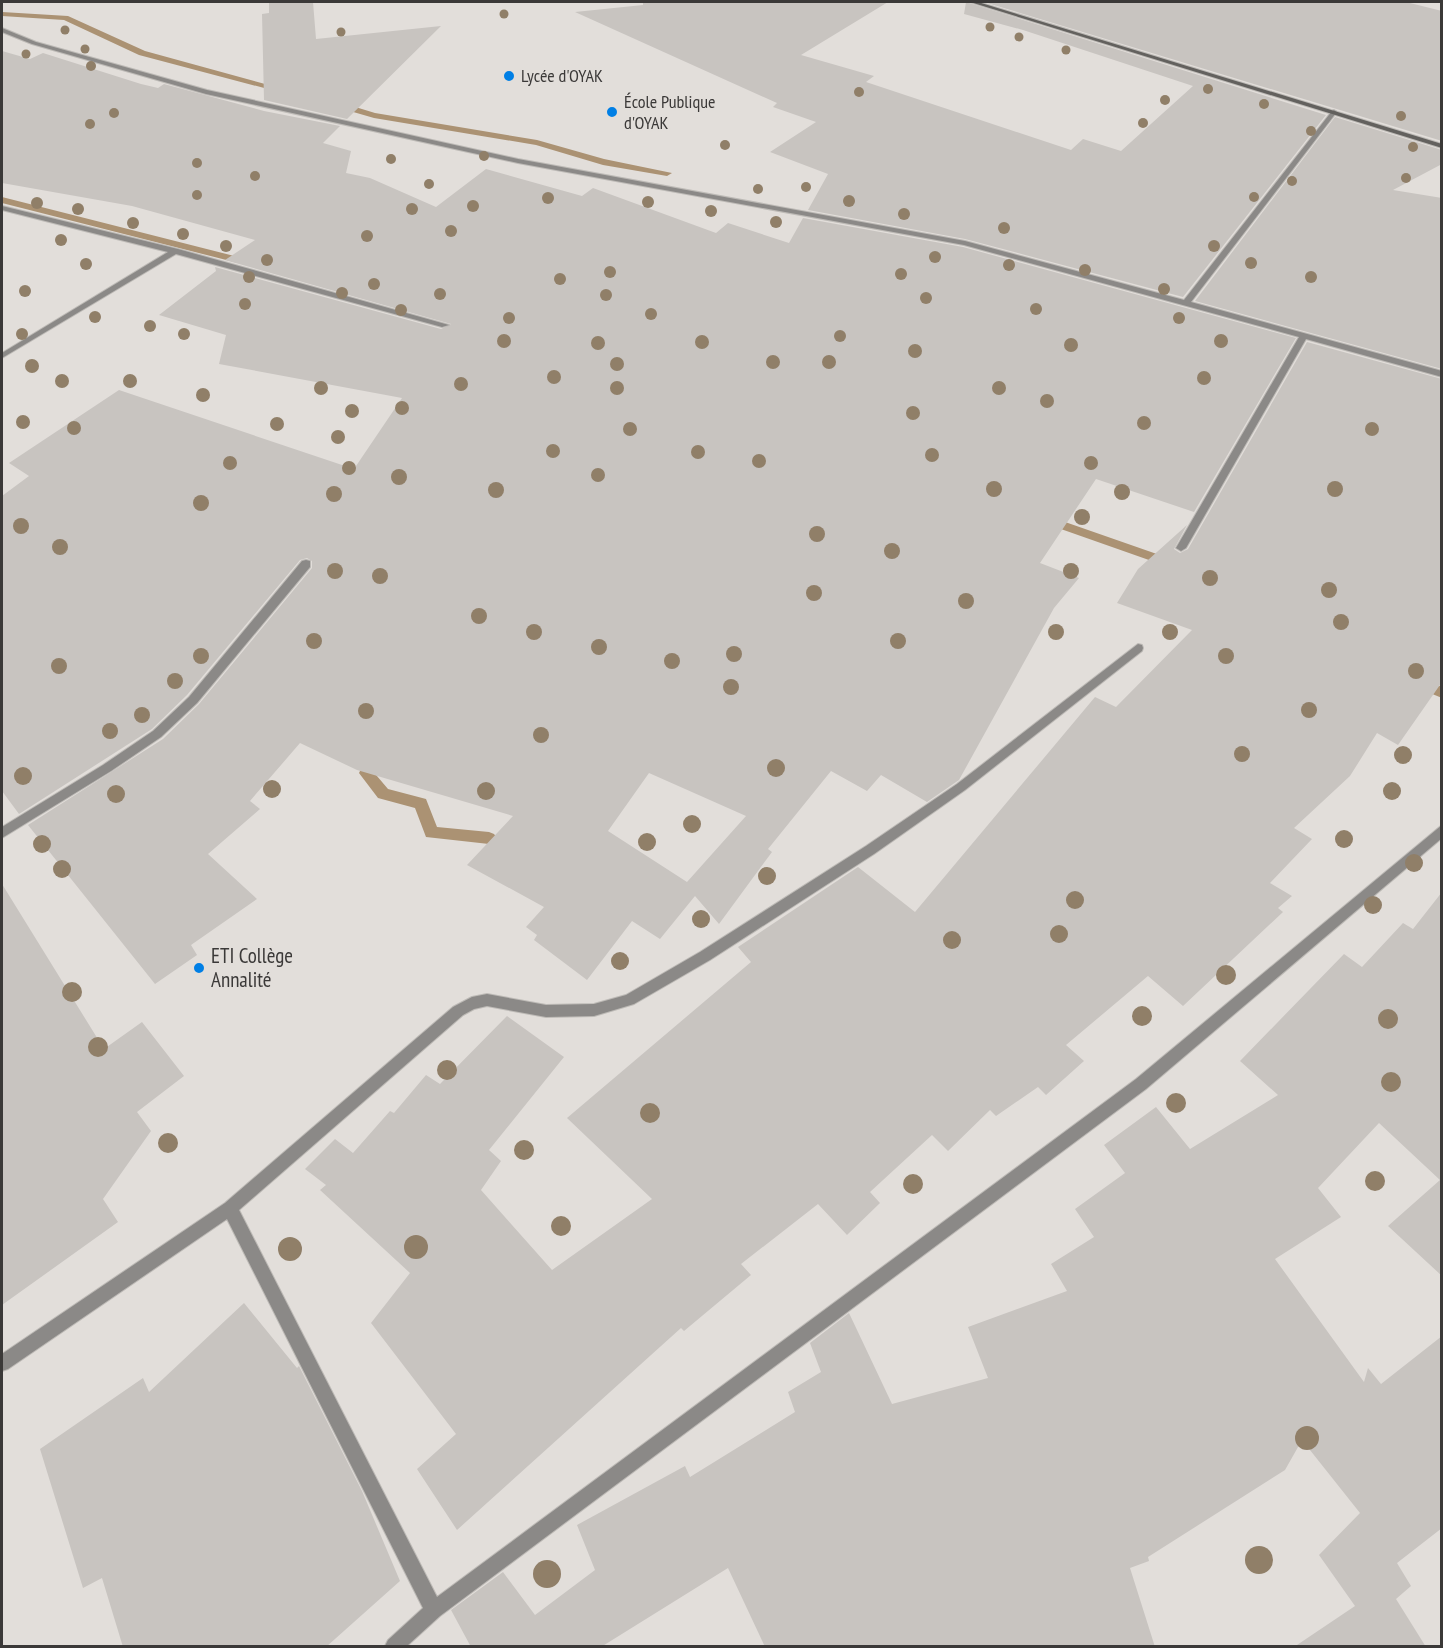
<svg xmlns="http://www.w3.org/2000/svg" width="1443" height="1648" font-family="'PT Sans Narrow',sans-serif">
  <rect width="100%" height="100%" fill="#e2deda"/>
  <g fill="none" stroke-linecap="round" stroke-linejoin="round">
    <path fill="#ab9273" fill-rule="evenodd" d="M2 12 68 16 145 51 287 90 283 93 139 55 64 20 2 16Z
      M339 102 375 113 537 140 604 159 672 173 667 176 603 165 536 145 374 118 336 107V103Z
      M2 197 250 260 251 262 246 265 2 203Z
      M1045 515 1174 560 1176 563 1174 566H1166L1041 522V516Z
      M1418 677 1442 687V698L1413 686 1411 682 1413 678Z
      M366 767 371 769 388 789 426 799 437 827 489 832 494 834 497 838 494 842 489 844 426 837 415 808 378 798 359 773 361 769Z"/>
  </g>
  <path fill="#c8c4c0" fill-rule="evenodd" d="M269 2H313L316 39 441 26 347 119 264 100 262 14 269 13Z
    M643 2H888L801 55 874 76 866 82 1071 150 1083 139 1121 151 1193 86 1023 30 964 14 966 2 1326 115 1183 297 965 239 808 210 828 174 770 152 816 122 773 107 777 103 575 12 643 5Z
    M984 2H1406L1442 11V141Z
    M2 51 30 59 43 53 141 84 158 88 164 84 264 111 340 126 323 143 351 151 346 173 370 178 436 207 486 169 582 196 593 188 716 233 728 223 789 243 803 218 963 247 1296 338 1194 512 1096 479 1040 563 1079 578 1054 608 959 780 927 802 881 775 867 791 831 771 768 849 772 852 719 924 695 896 660 939 632 921 587 980 534 940 537 935 526 927 544 907 467 865 513 816 357 770 300 743 250 801 260 809 208 854 257 899 191 945 197 955 155 984 28 825 163 739 199 704 312 568V561L307 558 300 560 187 695 152 729 19 814 2 791V496L29 476 9 463 119 390 354 469 402 398 219 364 226 335 159 315 216 271 215 267 441 329 451 324 225 260 255 240 132 206 2 183ZM649 773 746 816 687 882 608 831Z
    M1335 117 1442 150V164L1393 190 1442 198V369L1195 301Z
    M1307 342 1442 379V682L1398 745 1377 733 1350 776 1294 828 1312 839 1270 883 1292 896 1278 908 1283 912 1183 1006 1148 976 1066 1045 1084 1061 1046 1095 1038 1087 996 1116 990 1110 948 1151 932 1135 870 1192 880 1203 847 1235 818 1204 741 1264 751 1275 684 1331 681 1328 457 1530 417 1469 456 1434 371 1323 410 1273 320 1190 326 1185 305 1169 335 1139 353 1153 390 1111 394 1113 426 1075 440 1084 507 1016 564 1057 489 1150 501 1161 481 1190 552 1270 652 1199 567 1118 751 962 738 947 858 867 915 912 1095 697 1116 707 1192 630 1117 603 1138 569 1187 525 1174 549 1180 553 1188 549Z
    M2 884 104 1049 142 1022 184 1076 137 1112 151 1131 103 1199 118 1222 2 1305Z
    M1442 892V1276L1388 1226 1440 1180 1379 1123 1318 1188 1341 1217 1275 1259 1364 1382 1368 1368 1381 1384 1442 1336V1528L1397 1563 1411 1586 1396 1599 1426 1647H1294L1355 1606 1319 1555 1360 1513 1302 1440 1285 1470 1148 1557 1149 1561 1130 1568 1155 1647H765L728 1568 601 1647H471L451 1610 503 1572 535 1615 595 1570 577 1525 685 1466 690 1477 795 1412 788 1392 821 1372 810 1343 849 1313 892 1404 988 1378 968 1327 1067 1291 1051 1264 1094 1237 1075 1209 1125 1173 1104 1145 1156 1107 1190 1149 1278 1095 1240 1061 1344 954 1362 967 1403 923 1413 929Z
    M244 1303 297 1368 299 1366 362 1491 400 1581 326 1647H123L102 1578 83 1588 40 1449 143 1378 149 1392Z"/>
  <g fill="none" stroke-linecap="round" stroke-linejoin="round">
    <g stroke="#bdbab6" stroke-width="2">
      <path id="minor" d="M2 28 36 42 207 90 518 159 965 241 1184 300 1332 111 1334 110 1337 112 1336 113 1191 302 1442 371V377L1306 339 1186 548 1181 551 1176 548 1299 337 964 245 518 163 206 94 32 44 2 32Z
        M2 206 178 249 449 325 442 327 176 254 2 358V353L168 252 2 210Z
        M306 560 310 561V567L197 703 161 737 111 771 2 838V827L103 765 153 731 189 697 302 561Z
        M1138 644 1142 645 1143 648 1142 651 965 790 874 854 710 960 634 1004 594 1016 546 1017 487 1006 474 1009 463 1015 239 1210 437 1597 1136 1079 1442 825V838L1146 1089 440 1616 407 1646H385L388 1640 423 1608 227 1219 8 1369 2 1371V1354L225 1203 453 1007 472 997 487 994 546 1005 594 1004 626 995 700 952 866 846 957 784Z"/>
    </g>
    <g stroke="#bdbab6" stroke-width="2">
      <path id="secondary" d="M970 2H978L1442 144V148Z"/>
    </g>
    <use href="#minor" fill="#8b8987" fill-rule="evenodd"/>
    <use href="#secondary" fill="#63615e" fill-rule="evenodd"/>
  </g>
  <g fill="#907f68">
    <circle cx="504" cy="14" r="4.5"/>
    <circle cx="990" cy="27" r="4.5"/>
    <circle cx="65" cy="30" r="4.5"/>
    <circle cx="341" cy="32" r="4.5"/>
    <circle cx="1019" cy="37" r="4.5"/>
    <circle cx="85" cy="49" r="4.5"/>
    <circle cx="1066" cy="50" r="4.5"/>
    <circle cx="26" cy="54" r="4.5"/>
    <circle cx="91" cy="66" r="5"/>
    <circle cx="1208" cy="89" r="5"/>
    <circle cx="859" cy="92" r="5"/>
    <circle cx="1165" cy="100" r="5"/>
    <circle cx="1264" cy="104" r="5"/>
    <circle cx="114" cy="113" r="5"/>
    <circle cx="1401" cy="116" r="5"/>
    <circle cx="1143" cy="123" r="5"/>
    <circle cx="90" cy="124" r="5"/>
    <circle cx="1311" cy="131" r="5"/>
    <circle cx="725" cy="145" r="5"/>
    <circle cx="1413" cy="147" r="5"/>
    <circle cx="484" cy="156" r="5"/>
    <circle cx="391" cy="159" r="5"/>
    <circle cx="197" cy="163" r="5"/>
    <circle cx="255" cy="176" r="5"/>
    <circle cx="1406" cy="178" r="5"/>
    <circle cx="1292" cy="181" r="5"/>
    <circle cx="429" cy="184" r="5"/>
    <circle cx="806" cy="187" r="5"/>
    <circle cx="758" cy="189" r="5"/>
    <circle cx="197" cy="195" r="5"/>
    <circle cx="1254" cy="197" r="5"/>
    <circle cx="548" cy="198" r="6"/>
    <circle cx="849" cy="201" r="6"/>
    <circle cx="648" cy="202" r="6"/>
    <circle cx="37" cy="203" r="6"/>
    <circle cx="473" cy="206" r="6"/>
    <circle cx="78" cy="209" r="6"/>
    <circle cx="412" cy="209" r="6"/>
    <circle cx="711" cy="211" r="6"/>
    <circle cx="904" cy="214" r="6"/>
    <circle cx="776" cy="222" r="6"/>
    <circle cx="133" cy="223" r="6"/>
    <circle cx="1004" cy="228" r="6"/>
    <circle cx="451" cy="231" r="6"/>
    <circle cx="183" cy="234" r="6"/>
    <circle cx="367" cy="236" r="6"/>
    <circle cx="61" cy="240" r="6"/>
    <circle cx="226" cy="246" r="6"/>
    <circle cx="1214" cy="246" r="6"/>
    <circle cx="935" cy="257" r="6"/>
    <circle cx="267" cy="260" r="6"/>
    <circle cx="1251" cy="263" r="6"/>
    <circle cx="86" cy="264" r="6"/>
    <circle cx="1009" cy="265" r="6"/>
    <circle cx="1085" cy="270" r="6"/>
    <circle cx="610" cy="272" r="6"/>
    <circle cx="901" cy="274" r="6"/>
    <circle cx="249" cy="277" r="6"/>
    <circle cx="1311" cy="277" r="6"/>
    <circle cx="560" cy="279" r="6"/>
    <circle cx="374" cy="284" r="6"/>
    <circle cx="1164" cy="289" r="6"/>
    <circle cx="25" cy="291" r="6"/>
    <circle cx="342" cy="293" r="6"/>
    <circle cx="440" cy="294" r="6"/>
    <circle cx="606" cy="295" r="6"/>
    <circle cx="926" cy="298" r="6"/>
    <circle cx="245" cy="304" r="6"/>
    <circle cx="1036" cy="309" r="6"/>
    <circle cx="401" cy="310" r="6"/>
    <circle cx="651" cy="314" r="6"/>
    <circle cx="95" cy="317" r="6"/>
    <circle cx="509" cy="318" r="6"/>
    <circle cx="1179" cy="318" r="6"/>
    <circle cx="150" cy="326" r="6"/>
    <circle cx="22" cy="334" r="6"/>
    <circle cx="184" cy="334" r="6"/>
    <circle cx="840" cy="336" r="6"/>
    <circle cx="504" cy="341" r="7"/>
    <circle cx="1221" cy="341" r="7"/>
    <circle cx="702" cy="342" r="7"/>
    <circle cx="598" cy="343" r="7"/>
    <circle cx="1071" cy="345" r="7"/>
    <circle cx="915" cy="351" r="7"/>
    <circle cx="773" cy="362" r="7"/>
    <circle cx="829" cy="362" r="7"/>
    <circle cx="617" cy="364" r="7"/>
    <circle cx="32" cy="366" r="7"/>
    <circle cx="554" cy="377" r="7"/>
    <circle cx="1204" cy="378" r="7"/>
    <circle cx="62" cy="381" r="7"/>
    <circle cx="130" cy="381" r="7"/>
    <circle cx="461" cy="384" r="7"/>
    <circle cx="321" cy="388" r="7"/>
    <circle cx="617" cy="388" r="7"/>
    <circle cx="999" cy="388" r="7"/>
    <circle cx="203" cy="395" r="7"/>
    <circle cx="1047" cy="401" r="7"/>
    <circle cx="402" cy="408" r="7"/>
    <circle cx="352" cy="411" r="7"/>
    <circle cx="913" cy="413" r="7"/>
    <circle cx="23" cy="422" r="7"/>
    <circle cx="1144" cy="423" r="7"/>
    <circle cx="277" cy="424" r="7"/>
    <circle cx="74" cy="428" r="7"/>
    <circle cx="630" cy="429" r="7"/>
    <circle cx="1372" cy="429" r="7"/>
    <circle cx="338" cy="437" r="7"/>
    <circle cx="553" cy="451" r="7"/>
    <circle cx="698" cy="452" r="7"/>
    <circle cx="932" cy="455" r="7"/>
    <circle cx="759" cy="461" r="7"/>
    <circle cx="230" cy="463" r="7"/>
    <circle cx="1091" cy="463" r="7"/>
    <circle cx="349" cy="468" r="7"/>
    <circle cx="598" cy="475" r="7"/>
    <circle cx="399" cy="477" r="8"/>
    <circle cx="994" cy="489" r="8"/>
    <circle cx="1335" cy="489" r="8"/>
    <circle cx="496" cy="490" r="8"/>
    <circle cx="1122" cy="492" r="8"/>
    <circle cx="334" cy="494" r="8"/>
    <circle cx="201" cy="503" r="8"/>
    <circle cx="1082" cy="517" r="8"/>
    <circle cx="21" cy="526" r="8"/>
    <circle cx="817" cy="534" r="8"/>
    <circle cx="60" cy="547" r="8"/>
    <circle cx="892" cy="551" r="8"/>
    <circle cx="335" cy="571" r="8"/>
    <circle cx="1071" cy="571" r="8"/>
    <circle cx="380" cy="576" r="8"/>
    <circle cx="1210" cy="578" r="8"/>
    <circle cx="1329" cy="590" r="8"/>
    <circle cx="814" cy="593" r="8"/>
    <circle cx="966" cy="601" r="8"/>
    <circle cx="479" cy="616" r="8"/>
    <circle cx="1341" cy="622" r="8"/>
    <circle cx="534" cy="632" r="8"/>
    <circle cx="1056" cy="632" r="8"/>
    <circle cx="1170" cy="632" r="8"/>
    <circle cx="314" cy="641" r="8"/>
    <circle cx="898" cy="641" r="8"/>
    <circle cx="599" cy="647" r="8"/>
    <circle cx="734" cy="654" r="8"/>
    <circle cx="201" cy="656" r="8"/>
    <circle cx="1226" cy="656" r="8"/>
    <circle cx="672" cy="661" r="8"/>
    <circle cx="59" cy="666" r="8"/>
    <circle cx="1416" cy="671" r="8"/>
    <circle cx="175" cy="681" r="8"/>
    <circle cx="731" cy="687" r="8"/>
    <circle cx="1309" cy="710" r="8"/>
    <circle cx="366" cy="711" r="8"/>
    <circle cx="142" cy="715" r="8"/>
    <circle cx="110" cy="731" r="8"/>
    <circle cx="541" cy="735" r="8"/>
    <circle cx="1242" cy="754" r="8"/>
    <circle cx="1403" cy="755" r="9"/>
    <circle cx="776" cy="768" r="9"/>
    <circle cx="23" cy="776" r="9"/>
    <circle cx="272" cy="789" r="9"/>
    <circle cx="486" cy="791" r="9"/>
    <circle cx="1392" cy="791" r="9"/>
    <circle cx="116" cy="794" r="9"/>
    <circle cx="692" cy="824" r="9"/>
    <circle cx="1344" cy="839" r="9"/>
    <circle cx="647" cy="842" r="9"/>
    <circle cx="42" cy="844" r="9"/>
    <circle cx="1414" cy="863" r="9"/>
    <circle cx="62" cy="869" r="9"/>
    <circle cx="767" cy="876" r="9"/>
    <circle cx="1075" cy="900" r="9"/>
    <circle cx="1373" cy="905" r="9"/>
    <circle cx="701" cy="919" r="9"/>
    <circle cx="1059" cy="934" r="9"/>
    <circle cx="952" cy="940" r="9"/>
    <circle cx="620" cy="961" r="9"/>
    <circle cx="1226" cy="975" r="10"/>
    <circle cx="72" cy="992" r="10"/>
    <circle cx="1142" cy="1016" r="10"/>
    <circle cx="1388" cy="1019" r="10"/>
    <circle cx="98" cy="1047" r="10"/>
    <circle cx="447" cy="1070" r="10"/>
    <circle cx="1391" cy="1082" r="10"/>
    <circle cx="1176" cy="1103" r="10"/>
    <circle cx="650" cy="1113" r="10"/>
    <circle cx="168" cy="1143" r="10"/>
    <circle cx="524" cy="1150" r="10"/>
    <circle cx="1375" cy="1181" r="10"/>
    <circle cx="913" cy="1184" r="10"/>
    <circle cx="561" cy="1226" r="10"/>
    <circle cx="416" cy="1247" r="12"/>
    <circle cx="290" cy="1249" r="12"/>
    <circle cx="1307" cy="1438" r="12"/>
    <circle cx="1259" cy="1560" r="14"/>
    <circle cx="547" cy="1574" r="14"/>
  </g>
  <g fill="#007fe5" stroke="#e2deda" stroke-width="2">
    <circle cx="509" cy="76" r="6"/>
    <circle cx="612" cy="112" r="6"/>
    <circle cx="199" cy="968" r="6"/>
  </g>
  <g text-anchor="middle" stroke-width="4.5" stroke-linejoin="round" paint-order="stroke">
    <g font-size="18" fill="#3b3938" stroke="#e2deda" text-anchor="start">
      <text x="521" y="82">Lycée d'OYAK</text>
      <text x="624" y="108">École Publique<tspan x="624" dy="21">d'OYAK</tspan></text>
    </g>
    <g font-size="21" fill="#3b3938" stroke="#e2deda" text-anchor="start">
      <text x="211" y="963">ETI Collège<tspan x="211" dy="24">Annalité</tspan></text>
    </g>
  </g>
  <rect width="1443" height="1648" fill="none" stroke="#3b3938" stroke-width="6"/>
</svg>
